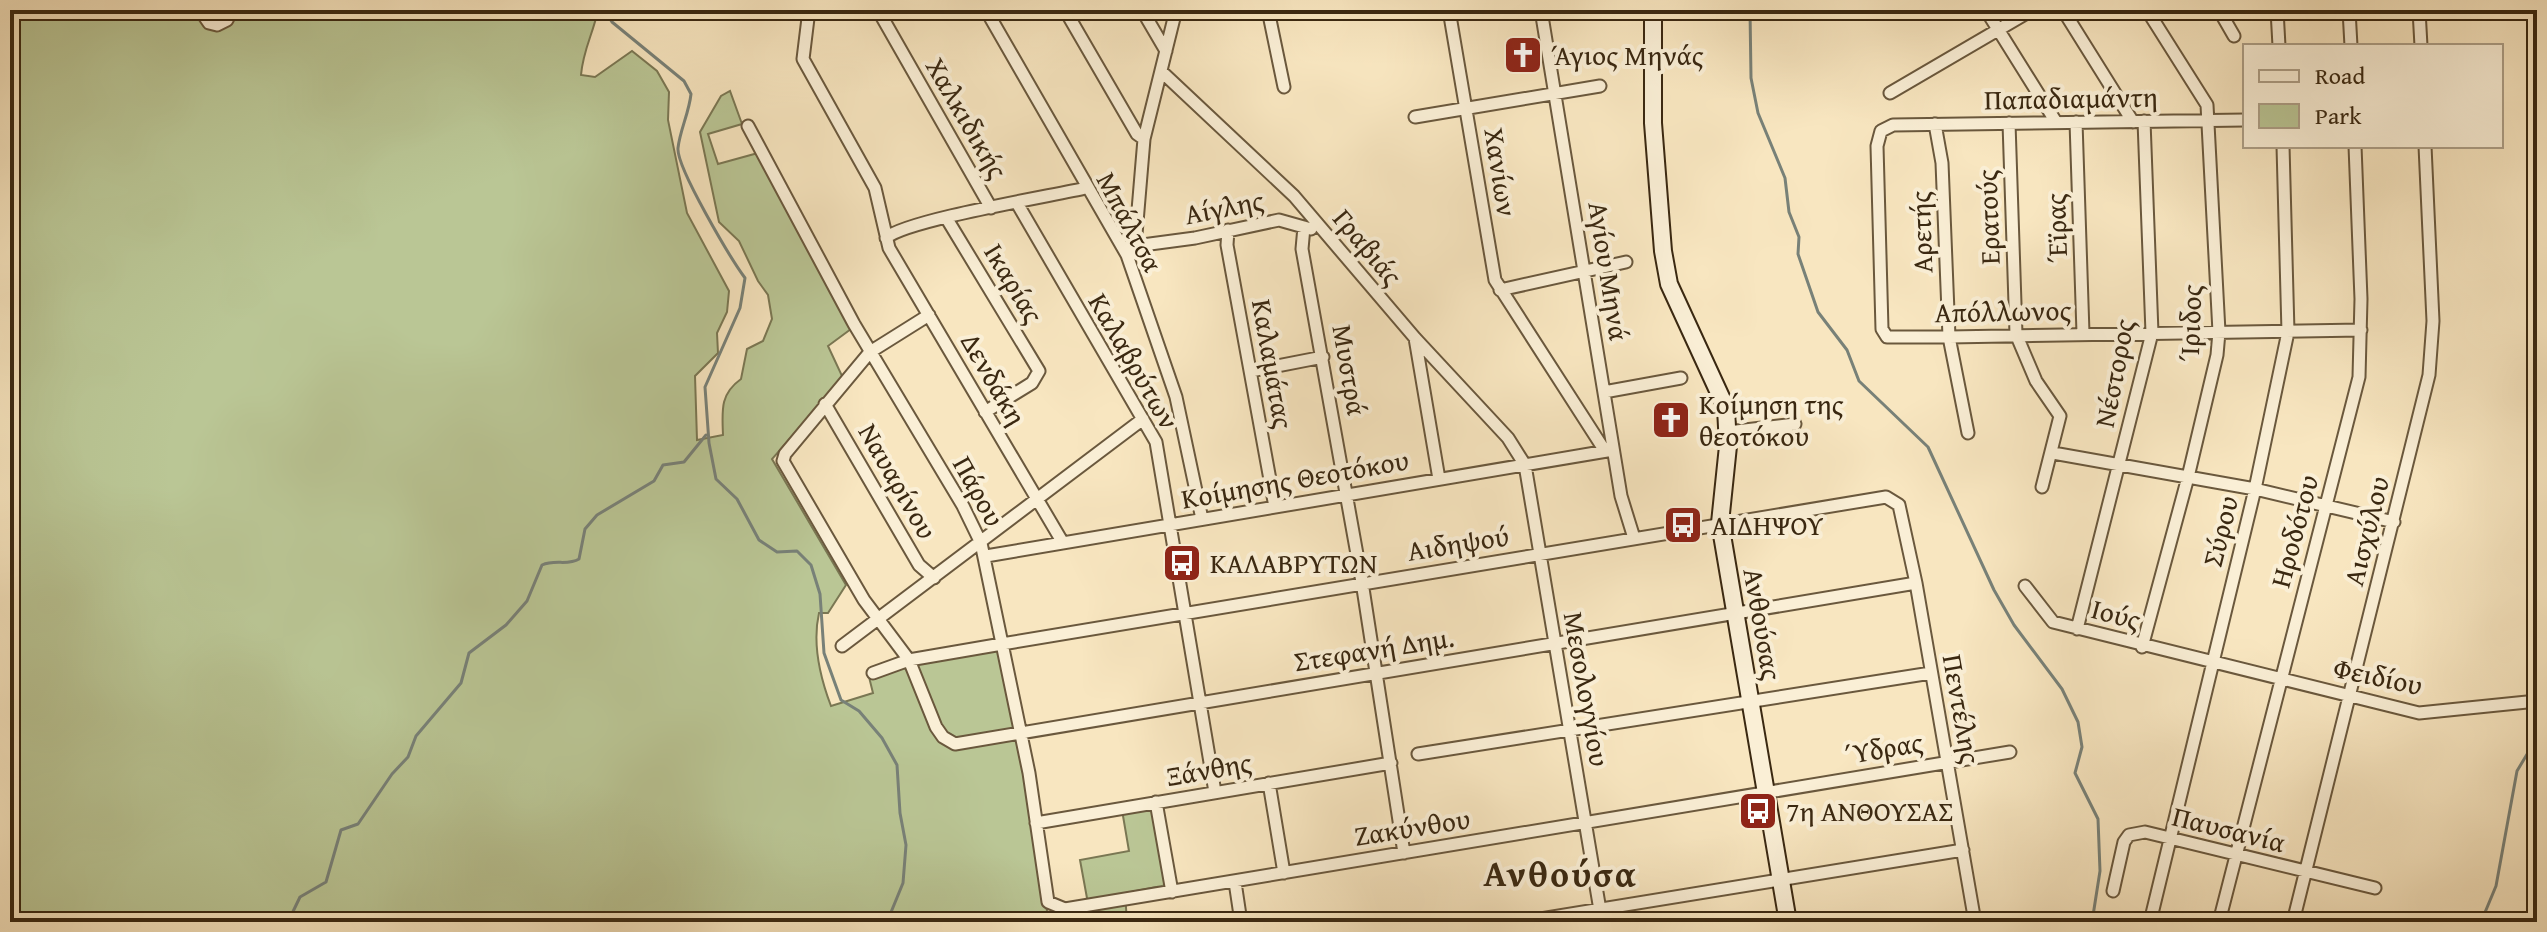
<svg xmlns="http://www.w3.org/2000/svg" width="2547" height="932" font-family="'Gentium Book Plus',serif">
  <rect width="100%" height="100%" fill="#f8e6c0"/>
  <filter id="stains"><feTurbulence type="fractalNoise" baseFrequency=".0025" numOctaves="4"/><feColorMatrix values="0 0 0 0 .2 0 0 0 0 .09 0 0 0 0 .02 0 0 0 .5 -.17"/></filter>
  <radialGradient id="worn" r=".72"><stop offset=".6" stop-color="#630" stop-opacity="0"/><stop offset="1" stop-color="#630" stop-opacity=".3"/></radialGradient>
  <path fill="#bac695" stroke="#7a7753" stroke-width="2" d="M10 10H598C593 34 583 50 581 75L595 77 632 51 657 71 669 92 668 120 687 213 729 291 727 312 717 333 718 353 695 376 697 440 723 435C722 410 720 394 741 379L747 349 763 341 772 319 768 295 758 281 739 241 719 222 700 132 721 96 730 91 742 124 708 134 718 164 758 153 851 329 828 346 843 378 772 459 846 585 828 613H819C812 644 820 677 831 706L873 693 869 677 904 666 999 649 1027 778 1047 911 1051 915 1089 909 1080 860 1129 851 1122 810 1153 804 1167 885 1125 893 1127 922H10Z"/>
  <g fill="none" stroke-linecap="round" stroke-linejoin="round">
    <path stroke="#788178" stroke-width="3" d="M604 10 612 22 684 81 691 94C689 113 680 130 678 148 676 167 731 259 745 278L740 308 705 387 709 443 716 479 737 499 759 540 777 552 797 551 811 565 820 594 824 653 841 700 859 711 882 738 897 765 900 813 906 845 903 883 887 922
      M1750 10 1751 78 1758 113 1785 178 1789 212 1799 237 1798 254 1818 312 1847 350 1859 381 1928 447 1994 590 2014 625 2062 689 2078 722 2082 747 2075 773 2098 819 2100 871 2092 922
      M2537 535V542
      M288 922 300 897 326 882 341 830 358 824 392 774 408 757 416 736 461 683 469 653 506 625 527 601 542 565C555 559 568 566 579 559L585 529 597 515 654 481 663 465 684 462 706 435
      M2481 922 2496 886 2517 771 2529 751 2537 747"/>
    <g stroke="#6a583d" stroke-width="15">
      <path id="street" d="M200 10 209 23 217 25 227 20 232 10
        M809 10 803 59 875 188 889 248 1063 543
        M878 10 991 208
        M986 10 1127 255 1176 397 1202 519
        M1065 10 1137 134 1144 139
        M1142 10 1166 51
        M1268 10 1284 87
        M1449 10 1495 280 1605 451
        M1541 10 1621 496 1634 538
        M1986 10 2056 122
        M2063 10 2133 122
        M2219 10 2234 36
        M2277 10 2279 46
        M2349 10 2351 46
        M2419 10 2421 46
        M1162 72 1294 196 1415 338 1508 438 1525 465 1602 922
        M1890 93 2032 10
        M1415 117 1600 86
        M2245 120 1893 125 1881 131 1877 146 1882 329 1887 337H1949L2361 330
        M2076 122 2083 333
        M2009 123 2016 334 2036 381 2060 416 2042 487
        M1935 124 1942 163 1949 337 1968 433
        M748 126 854 324 963 506 981 543 1029 773 1048 902 1065 909 2010 752
        M1017 203 1156 442 1215 792
        M947 219 1039 371 1032 383 985 412
        M1304 227 1302 249 1362 582 1404 853
        M1228 230 1227 245 1275 507
        M886 238C906 220 1051 196 1086 188
        M1135 246 1195 238 1279 220 1311 229
        M1127 255 1135 246 1144 139 1176 10
        M1500 290 1626 262
        M929 315 870 352 785 454 783 461 864 600 909 660 936 727 943 737 955 744 1916 583
        M1415 338 1439 479
        M1251 371 1323 357
        M1604 392 1681 378
        M825 404 919 565 934 578
        M1728 432 1795 424
        M2053 453 2255 489 2394 522
        M986 556 1613 450
        M2025 586 2053 622 2419 713 2537 701
        M2077 629 2152 333 2144 121
        M842 646 1143 419
        M2142 647 2188 477 2217 355 2219 332 2207 105 2147 10
        M873 673 909 660 1002 644 1886 497 1899 505 1916 583 1975 922
        M1418 754 1931 673
        M1269 783 1284 873
        M1156 802 1172 892
        M1036 823 1391 763
        M1235 882 1241 922
        M2113 891 2124 842 2129 835 2145 832 2375 888
        M1521 922 1963 850
        M2150 922 2255 489 2288 332 2283 146
        M2219 922 2359 377 2361 299 2355 146
        M2293 922 2429 375 2433 321 2425 146"/>
    </g>
    <g stroke="#3a2811" stroke-width="20">
      <path id="secondary" d="M1653 10V123L1663 251 1669 284 1726 408 1728 446 1720 523 1788 922"/>
    </g>
    <use href="#street" stroke="#faefd6" stroke-width="11"/>
    <use href="#secondary" stroke="#faefd6" stroke-width="16"/>
  </g>
  <defs>
    <g id="church-square" transform="scale(2)"><rect x="-9" y="-9" width="18" height="18" rx="4" fill="#8f2418" stroke="#faefd6"/><path d="M-1.2-6h2.4v3.5h3.3v2.4h-3.3V6h-2.4V-.1h-3.3v-2.4h3.3Z" fill="#fff"/></g>
    <g id="bus-square" transform="scale(2)"><rect x="-9" y="-9" width="18" height="18" rx="4" fill="#8f2418" stroke="#faefd6"/><path d="M-5-6H5V4H4V6H2V4H-2V6H-4V4H-5ZM-3.5-4V0h7V-4ZM-3.5 1.2v1.5H-2V1.2ZM2 1.2v1.5H3.5V1.2Z" fill="#fff"/></g>
  </defs>
  <g fill-rule="evenodd">
    <use href="#church-square" x="1523" y="55"/>
    <use href="#church-square" x="1671" y="420"/>
    <use href="#bus-square" x="1683" y="525"/>
    <use href="#bus-square" x="1182" y="563"/>
    <use href="#bus-square" x="1758" y="811"/>
  </g>
  <g text-anchor="middle" stroke-width="8" stroke-linejoin="round" paint-order="stroke">
    <g font-size="28" fill="#3a2811" stroke="#faefd6" text-anchor="start">
      <text x="1551" y="65">Άγιος Μηνάς</text>
      <text x="1699" y="414">Κοίμηση της<tspan x="1699" dy="32">θεοτόκου</tspan></text>
      <text x="1711" y="535">ΑΙΔΗΨΟΥ</text>
      <text x="1210" y="573">ΚΑΛΑΒΡΥΤΩΝ</text>
      <text x="1786" y="821">7η ΑΝΘΟΥΣΑΣ</text>
    </g>
    <g font-size="28" fill="#3a2811" stroke="#faefd6">
      <text transform="translate(2071 98) rotate(-1)" y="10">Παπαδιαμάντη</text>
      <text transform="translate(967 118) rotate(60)" y="10">Χαλκιδικής</text>
      <text transform="translate(1501 172) rotate(81)" y="10">Χανίων</text>
      <text transform="translate(1224 207) rotate(-11)" y="10">Αίγλης</text>
      <text transform="translate(1988 217) rotate(-92)" y="10">Ερατούς</text>
      <text transform="translate(1130 222) rotate(62)" y="10">Μπάλτσα</text>
      <text transform="translate(2056 228) rotate(-92)" y="10">Έϊρας</text>
      <text transform="translate(1921 232) rotate(-92)" y="10">Αρετής</text>
      <text transform="translate(1368 247) rotate(50)" y="10">Γραβιάς</text>
      <text transform="translate(1609 271) rotate(81)" y="10">Αγίου Μηνά</text>
      <text transform="translate(1014 283) rotate(59)" y="10">Ικαρίας</text>
      <text transform="translate(2003 311) rotate(-1)" y="10">Απόλλωνος</text>
      <text transform="translate(2190 323) rotate(-88)" y="10">Ίριδος</text>
      <text transform="translate(1134 361) rotate(60)" y="10">Καλαβρύτων</text>
      <text transform="translate(1273 364) rotate(80)" y="10">Καλαμάτας</text>
      <text transform="translate(1350 370) rotate(80)" y="10">Μυστρά</text>
      <text transform="translate(2114 373) rotate(-79)" y="10">Νέστορος</text>
      <text transform="translate(994 379) rotate(60)" y="10">Δενδάκη</text>
      <text transform="translate(1295 479) rotate(-10)" y="10">Κοίμησης Θεοτόκου</text>
      <text transform="translate(898 481) rotate(60)" y="10">Ναυαρίνου</text>
      <text transform="translate(979 491) rotate(61)" y="10">Πάρου</text>
      <text transform="translate(2220 531) rotate(-76)" y="10">Σύρου</text>
      <text transform="translate(2294 531) rotate(-75)" y="10">Ηροδότου</text>
      <text transform="translate(2366 531) rotate(-76)" y="10">Αισχύλου</text>
      <text transform="translate(1458 543) rotate(-9)" y="10">Αιδηψού</text>
      <text transform="translate(2116 614) rotate(15)" y="10">Ιούς</text>
      <text transform="translate(1763 624) rotate(80)" y="10">Ανθούσας</text>
      <text transform="translate(1374 649) rotate(-9)" y="10">Στεφανή Δημ.</text>
      <text transform="translate(2378 676) rotate(12)" y="10">Φειδίου</text>
      <text transform="translate(1587 689) rotate(80)" y="10">Μεσολογγίου</text>
      <text transform="translate(1962 709) rotate(80)" y="10">Πεντέλης</text>
      <text transform="translate(1884 748) rotate(-10)" y="10">Ύδρας</text>
      <text transform="translate(1209 769) rotate(-10)" y="10">Ξάνθης</text>
      <text transform="translate(1412 827) rotate(-9)" y="10">Ζακύνθου</text>
      <text transform="translate(2229 829) rotate(14)" y="10">Παυσανία</text>
    </g>
    <g font-size="36" font-weight="bold" letter-spacing="2" fill="#3a2811" stroke="#faefd6">
      <text x="1561" y="886">Ανθούσα</text>
    </g>
  </g>
  <rect width="2547" height="932" fill="none" stroke="#f8e6c0" stroke-width="40"/>
  <rect x="12" y="12" width="2523" height="908" fill="none" stroke="#3a2811" stroke-width="4"/>
  <rect x="20" y="20" width="2507" height="892" fill="none" stroke="#3a2811" stroke-width="2"/>
  <rect x="2243" y="44" width="260" height="104" fill="#faefd6" stroke="#ad9f87" stroke-width="2"/>
  <rect x="2259" y="70" width="40" height="12" fill="#faefd6" stroke="#ad9f87" stroke-width="2"/>
  <text x="2315" y="84" font-size="24" fill="#3a2811">Road</text>
  <rect x="2259" y="104" width="40" height="24" fill="#bac695" stroke="#ad9f87" stroke-width="2"/>
  <text x="2315" y="124" font-size="24" fill="#3a2811">Park</text>
  <rect width="100%" height="100%" filter="url(#stains)"/>
  <rect width="100%" height="100%" fill="url(#worn)"/>
</svg>
